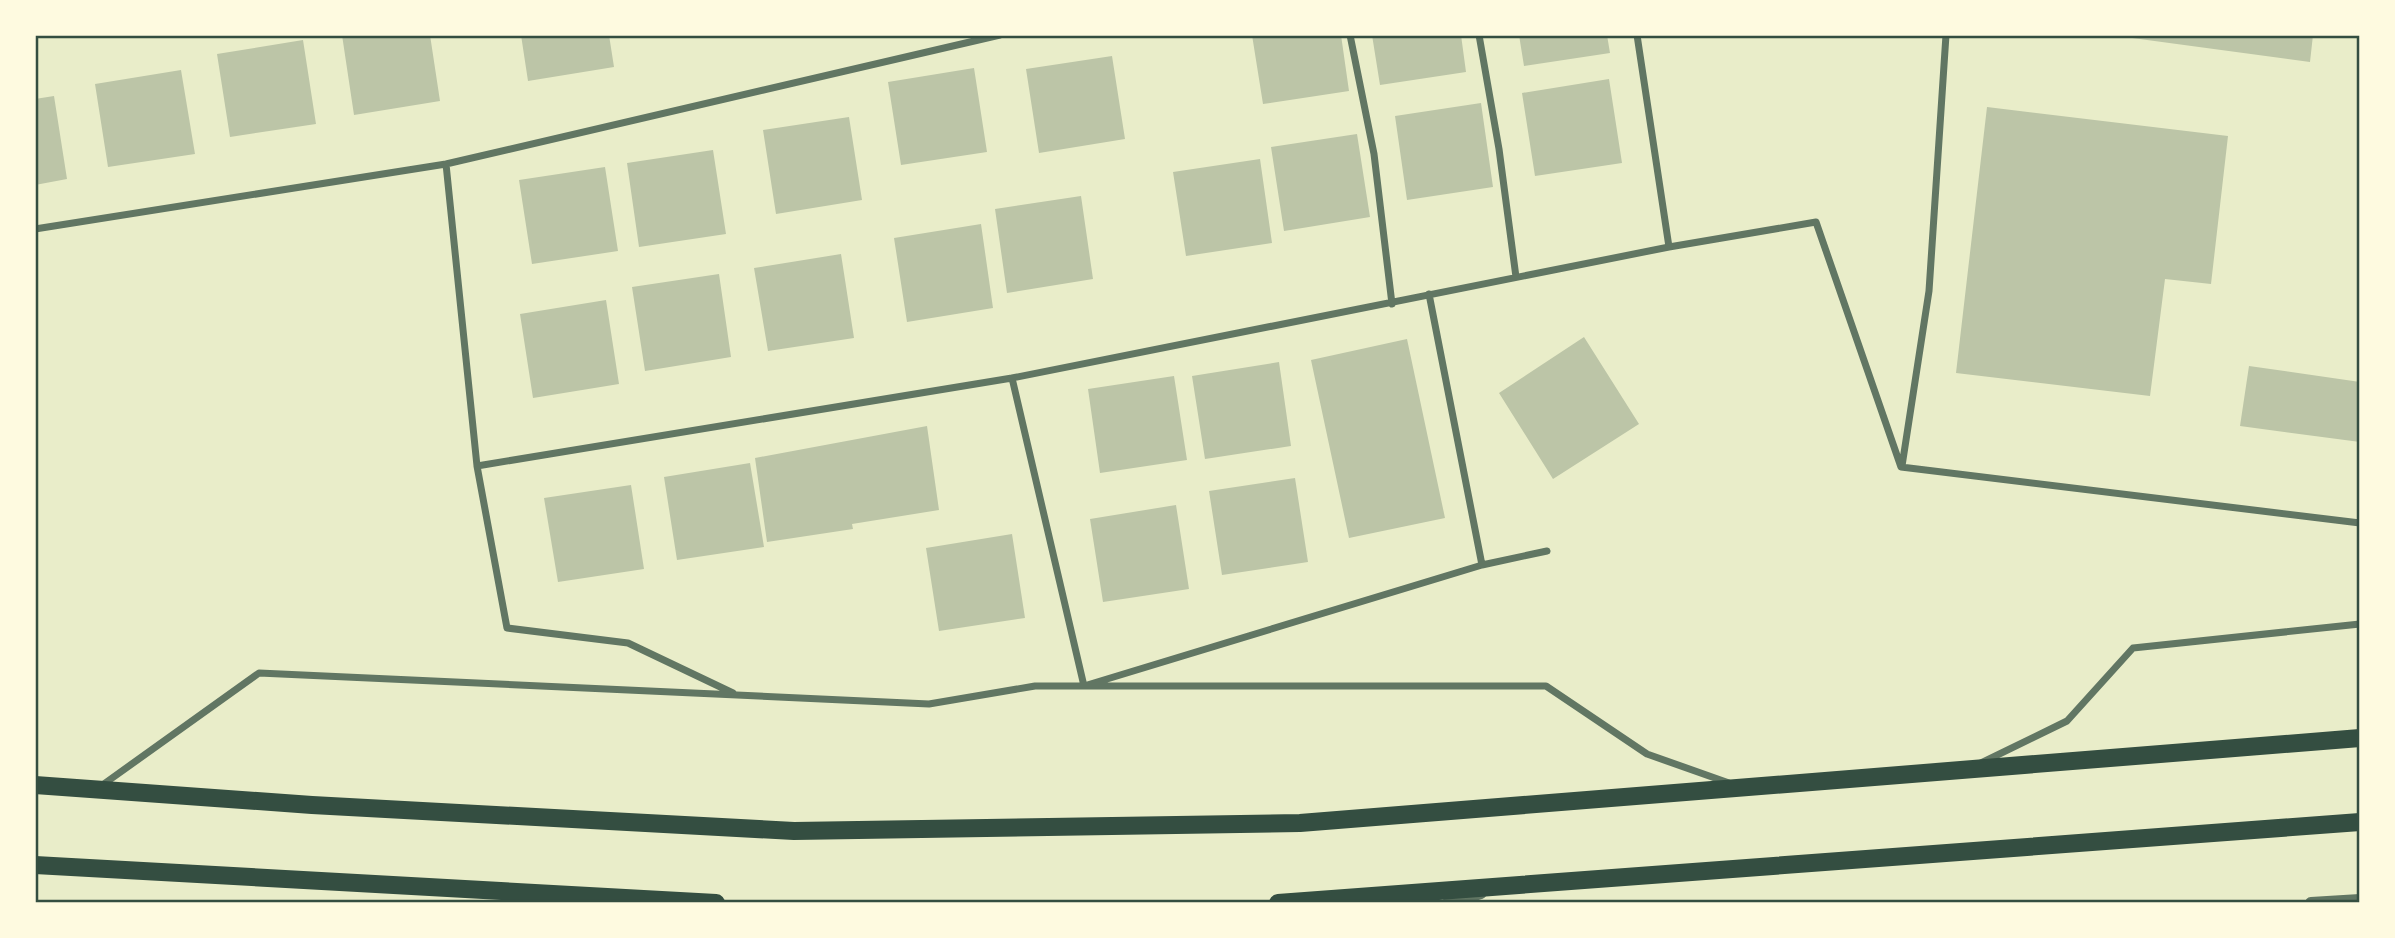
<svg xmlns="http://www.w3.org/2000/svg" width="2395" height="938" font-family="Commissioner,sans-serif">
  <rect width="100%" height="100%" fill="#e9edc9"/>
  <path fill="#bcc5a7" d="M342 35H430L440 101 354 115Z
    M521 35H609L614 67 528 81Z
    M1252 35H1341L1349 91 1263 104Z
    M1372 35H1461L1466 72 1380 85Z
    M1519 35H1607L1610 53 1524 66Z
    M2110 35H2313L2310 62Z
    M303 40 316 124 230 137 217 54Z
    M1112 56 1125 139 1039 153 1026 69Z
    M974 68 987 152 901 165 888 82Z
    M181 70 195 154 108 167 95 84Z
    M1609 79 1622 163 1535 176 1522 93Z
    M54 96 67 179 35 185V99Z
    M1481 103 1493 187 1407 200 1395 116Z
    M1987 107 2228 136 2211 284 2165 279 2150 396 1956 373Z
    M849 117 862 200 776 214 763 130Z
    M1357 134 1370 217 1284 231 1271 147Z
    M713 150 726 234 639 247 627 163Z
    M1260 159 1272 243 1186 256 1173 172Z
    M605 167 618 251 532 264 519 180Z
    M1081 196 1093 279 1007 293 995 209Z
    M981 224 993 308 907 322 894 238Z
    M841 254 854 338 768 351 754 268Z
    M719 274 731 357 645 371 632 287Z
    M606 300 619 384 533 398 520 314Z
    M1584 337 1639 424 1553 479 1499 393Z
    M1407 339 1445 518 1349 538 1311 360Z
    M1279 362 1291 446 1205 459 1192 376Z
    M2249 366 2360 382V442L2240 426Z
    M1174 376 1187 460 1100 473 1088 389Z
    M927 426 939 510 852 524 853 529 767 542 755 458Z
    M750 463 764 547 677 560 664 477Z
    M1295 478 1308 562 1222 575 1209 491Z
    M631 485 644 569 558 582 544 498Z
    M1176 505 1189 589 1103 602 1090 519Z
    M1012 534 1025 618 939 631 926 548Z"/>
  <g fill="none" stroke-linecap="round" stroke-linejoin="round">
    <path stroke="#617663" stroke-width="7" d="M1350 35 1374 154 1392 304
      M1479 35 1499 149 1516 277
      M1637 35 1669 247
      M446 164 477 466 507 628 628 643 733 693
      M35 229 446 164 1000 35
      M1429 294 1482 565
      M1012 378 1084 686 1482 565 1547 551
      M477 466 1012 378 1669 247 1816 222 1901 467 2360 523
      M1902 466 1929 291 1946 35
      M1981 763 2067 721 2133 648 2360 624
      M101 786 259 673 929 704 1035 686H1546L1647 754 1729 783"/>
    <path stroke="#617663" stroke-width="12" d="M1448 903 1481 893
      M2311 903 2360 900"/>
    <path stroke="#344e41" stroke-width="18" d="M35 785 312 805 794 831 1300 823 2360 738
      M35 865 716 903
      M1278 903 2360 822"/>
  </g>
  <rect width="2395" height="938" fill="none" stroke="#fefae0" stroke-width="74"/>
  <rect x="37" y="37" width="2321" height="864" fill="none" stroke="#344e41" stroke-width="2.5"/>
</svg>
